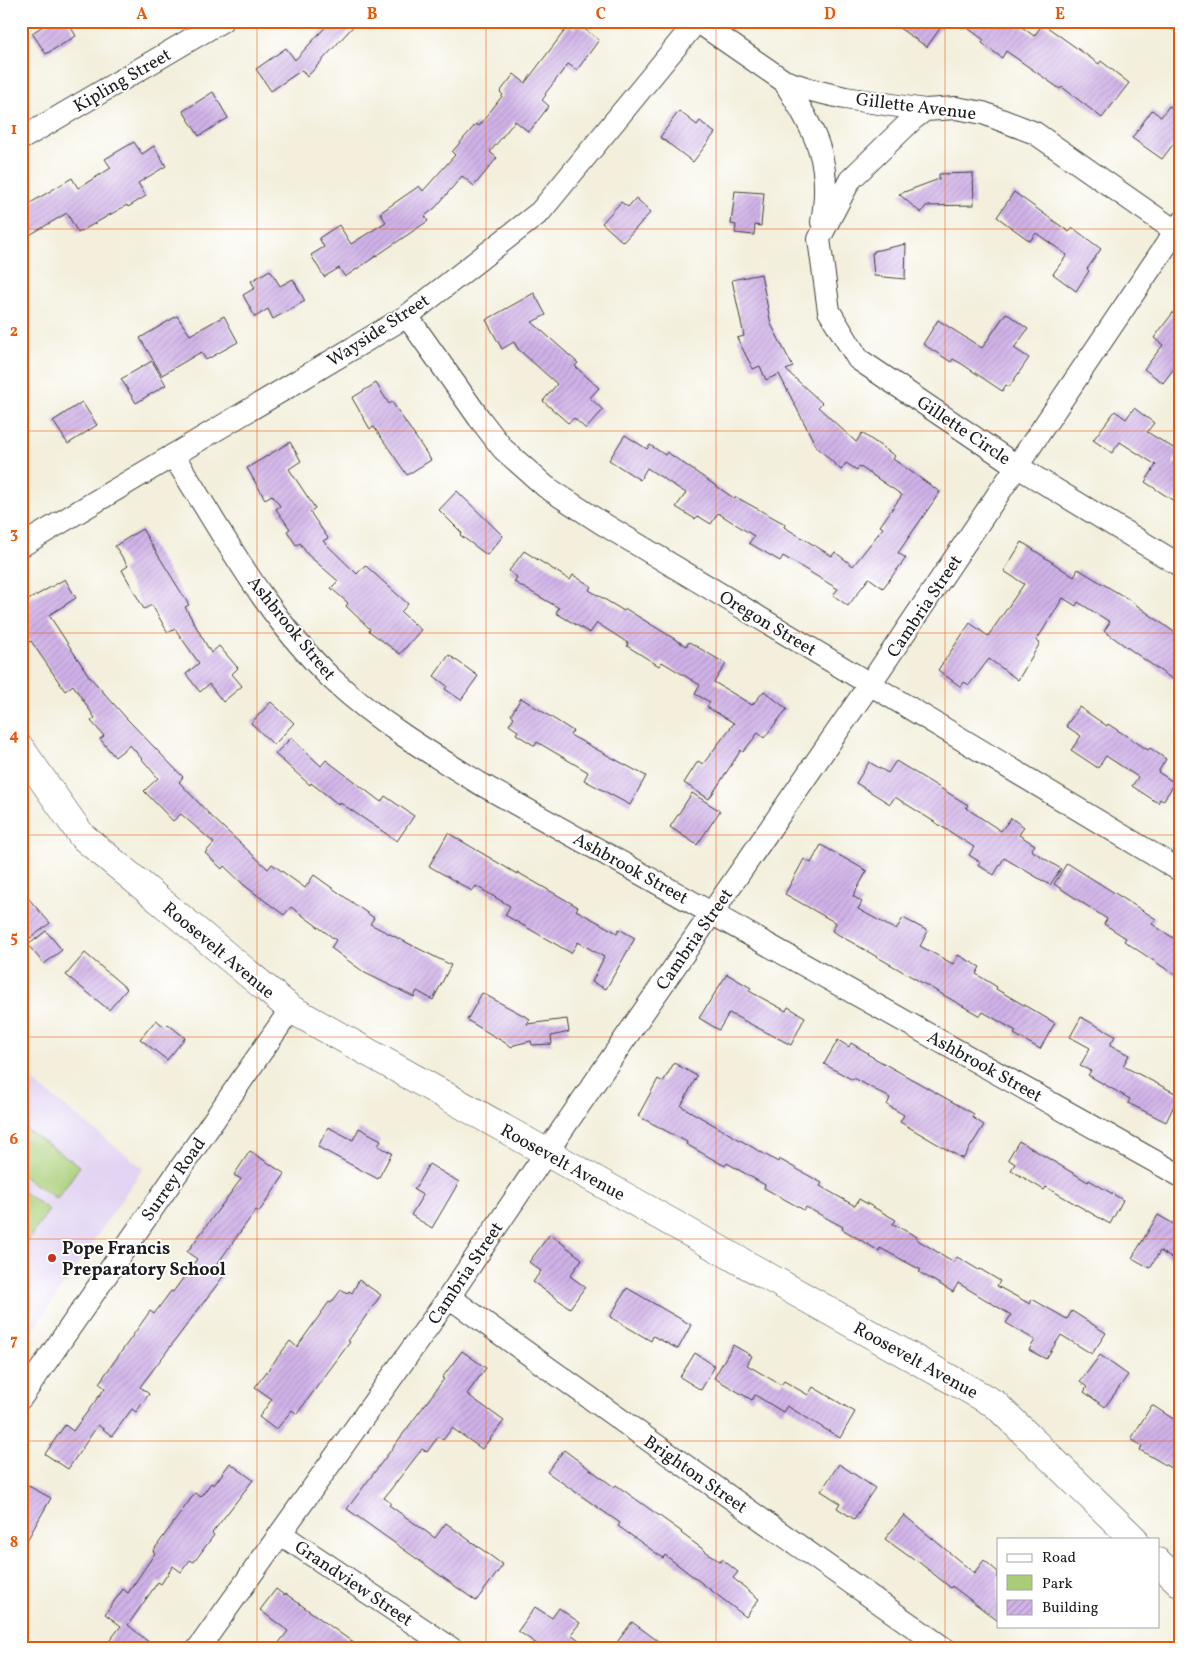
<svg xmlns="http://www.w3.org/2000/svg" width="1202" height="1670" font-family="Vollkorn,serif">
  <defs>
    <pattern id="building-hatch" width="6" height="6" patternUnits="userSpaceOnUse" patternTransform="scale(1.25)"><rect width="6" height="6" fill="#d0b2e8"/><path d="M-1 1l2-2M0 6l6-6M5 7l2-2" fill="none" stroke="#b298c6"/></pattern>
  </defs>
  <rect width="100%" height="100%" fill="#fff"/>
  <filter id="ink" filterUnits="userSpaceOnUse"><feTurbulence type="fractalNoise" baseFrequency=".02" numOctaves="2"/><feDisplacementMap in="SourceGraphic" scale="10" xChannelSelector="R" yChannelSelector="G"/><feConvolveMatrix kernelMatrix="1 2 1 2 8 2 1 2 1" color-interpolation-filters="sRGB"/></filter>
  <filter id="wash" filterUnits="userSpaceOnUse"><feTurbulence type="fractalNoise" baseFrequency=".0096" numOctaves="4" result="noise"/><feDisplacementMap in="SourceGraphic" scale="20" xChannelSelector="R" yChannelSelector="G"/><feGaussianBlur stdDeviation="1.12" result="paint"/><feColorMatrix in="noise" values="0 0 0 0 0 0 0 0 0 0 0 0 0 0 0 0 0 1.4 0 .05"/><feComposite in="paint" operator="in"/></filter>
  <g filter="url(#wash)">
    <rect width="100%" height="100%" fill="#f3efdc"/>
    <path fill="#e2d4f3" d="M21 1072 143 1168 21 1348Z"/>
    <path fill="#a8cd76" stroke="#627449" d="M21 1126 80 1166 57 1199 21 1175Z
      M21 1190 49 1210 26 1243 21 1239Z"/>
    <g id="blocks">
      <path fill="url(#building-hatch)" d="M51 21H67L76 36 46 54 32 33Z
        M331 21H358L307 77 302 70 271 91 256 69 286 48 295 60Z
        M889 21H945L927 47Z
        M958 21H1014L1034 36 1043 24 1099 64 1101 61 1129 83 1102 118 1062 87 1060 89 1006 51 1002 58 982 43 984 40Z
        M578 24 599 40 577 70 568 64 545 94 546 95 542 100 549 106 529 132 515 121 490 152 497 158 474 186 462 176 436 207 425 216 428 221 345 277 339 268 324 277 311 255 324 247 319 238 339 225 351 244 386 222 380 213 419 186 423 191 455 155 452 152 476 124 479 126 503 95 500 92 514 74 525 83 569 25 574 29Z
        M213 92 228 118 199 136 183 111Z
        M1169 106 1181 114V134L1162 159 1132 138 1152 110 1161 117Z
        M679 111 697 125 700 121 715 133 693 162 660 137Z
        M134 142 142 154 154 146 166 166 138 183 146 196 128 207 127 205 78 233 67 213 21 240 22 208 72 178 78 188 111 168 105 159Z
        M973 173 974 205 926 206 921 213 899 194 939 179V174Z
        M735 191 764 193 761 226 755 225 754 235 735 233 736 225 731 224Z
        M1014 192 1069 232 1073 228 1101 249 1087 269 1089 271 1076 291 1053 274 1067 255 1036 233 1030 241 997 217Z
        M636 198 651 212 623 242 602 223 621 202 628 207Z
        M906 244 905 279 874 276 872 253H874V251Z
        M270 270 280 286 293 279 305 301 273 319 268 309 255 317 243 295 255 288 251 281Z
        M761 274 771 324 793 367 786 370 822 403 818 407 856 442 862 433 872 440 895 456 893 459 940 492 898 553 906 558 883 588 869 578 848 606 833 595 838 589 783 556 780 561 749 543 754 536 718 513 711 524 698 516 695 519 676 507 686 493 647 468 640 480 609 460 625 435 647 449 650 445 665 455 667 452 735 499 736 497 785 524 784 527 832 556 835 552 853 566 883 528 880 526 902 495 859 466 857 470 846 463 841 470 816 446 779 374 766 380 760 366 753 369 737 338 744 336 732 280Z
        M534 293 546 315 532 322 578 363 575 366 599 388 590 398 603 410 586 429 574 418 568 423 543 401 557 384 518 349 514 342 502 349 486 320Z
        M1181 302V359L1163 383 1144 369 1163 345 1154 338Z
        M1006 313 1028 329 1014 348 1029 358 1009 387 1006 385 1002 391 962 364 953 359 951 362 923 344 938 320 982 348Z
        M177 316 190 335 224 316 238 342 206 360 201 352 162 375 140 338Z
        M152 361 166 385 136 403 121 379Z
        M376 383 389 404 392 402 431 460 407 475 374 427 370 429 352 398Z
        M82 402 97 425 68 444 53 421Z
        M1134 408 1154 423 1147 432 1180 452 1173 463 1181 468V490L1174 501 1145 482 1156 465 1120 442 1112 453 1093 440 1115 411 1126 419Z
        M290 442 301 461 289 469 315 508 310 512 328 538 323 541 357 574 365 565 408 604 401 612 421 630 400 654 369 631 370 629 346 606 348 603 331 588 338 581 307 554 300 543 296 545 287 531 290 529 276 509 280 506 272 495 265 499 247 468Z
        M457 491 503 536 487 555 460 535 462 533 439 510Z
        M142 529 189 605 185 607 211 653 219 646 238 668 232 674 242 686 223 702 209 684 200 692 186 674 199 663 175 629 168 633 152 605 144 609 122 570 128 566 115 546Z
        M1022 542 1074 577 1078 569 1128 599 1181 637V666L1172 679 1104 631 1110 622 1078 602 1076 606 1063 598 1036 641 1040 643 1018 680 989 659 969 685 964 682 961 687 938 670 970 623 988 636 1024 584 1004 571Z
        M524 551 570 580 573 575 591 586 589 590 624 611 626 609 686 646 689 642 726 664 714 682 752 705 764 691 787 709 764 738 758 733 743 752 741 750 709 799 684 783 698 761 703 764 734 723 707 707 710 702 695 694 700 685 662 662 659 666 627 646 628 643 597 623 590 633 556 613 559 608 514 582 517 577 509 571Z
        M65 579 76 598 49 615 89 676 128 720 183 777 179 782 212 817 268 869 272 864 305 888 314 875 374 918 370 924 451 965 433 1000 417 991 414 997 365 973 331 948 336 940 291 907 284 915 245 886 224 866 222 869 205 853 214 843 181 814 173 821 144 791 158 778 130 745 115 757 100 739 104 736 91 721 95 718 73 685 65 691 31 641 29 642 21 630V604Z
        M449 655 478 676 461 700 445 689 447 686 434 676Z
        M521 698 573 731 570 735 646 776 630 805 584 780 588 772 537 742 535 746 516 734 518 731 509 725 514 717 511 715Z
        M271 702 294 723 274 745 251 723Z
        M1079 707 1107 726 1108 724 1148 750 1150 748 1166 759 1158 772 1175 783 1163 801 1160 799 1158 803 1132 786 1138 777 1106 756 1098 768 1071 750 1081 736 1066 726Z
        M291 738 321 766 326 760 381 802 385 796 414 816 397 841 339 802 338 804 311 783 310 785 275 754Z
        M896 761 968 805 966 808 1001 831 1011 818 1024 827 1019 835 1035 845 1031 850 1061 869 1050 885 1004 858 994 875 978 865 980 862 969 855 974 847 895 797 890 804 856 783 869 762 888 773Z
        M692 793 720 811 697 845 670 827Z
        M448 833 517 874V872L578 907 576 910 617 933 619 929 635 938 606 989 592 982 604 957 578 942 571 953 505 915 510 906 476 886 472 891 429 866Z
        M821 845 867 871 853 896 862 902 858 909 896 930 903 918 928 931 920 946 953 964 958 955 980 967 976 974 997 987 996 989 1055 1023 1040 1049 1014 1034 1016 1031 983 1012 980 1016 832 931 836 923 785 894 804 859 811 863Z
        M1067 863 1156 919 1152 924 1181 943V979L1124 941 1126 938 1104 924 1107 919 1054 884Z
        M21 890 50 923 31 938 21 927Z
        M46 931 62 950 44 964 28 945Z
        M85 953 127 989 109 1010 66 975Z
        M727 974 751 988 749 991 786 1011 788 1007 805 1017 791 1045 729 1013 719 1030 699 1018Z
        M482 993 530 1019 527 1024 567 1019 569 1032 551 1036 552 1044 532 1045 531 1041 514 1045 512 1047 467 1020Z
        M1081 1017 1115 1036 1110 1045 1129 1055 1123 1066 1179 1095 1166 1122 1128 1103 1130 1099 1088 1075 1091 1071 1080 1066 1090 1048 1070 1037Z
        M156 1020 165 1027 168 1024 185 1038 167 1060 140 1039Z
        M838 1040 849 1047 851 1043 868 1053 867 1054 974 1114 972 1117 984 1125 963 1159 900 1122 904 1115 887 1105 890 1098 854 1078 853 1080 824 1064Z
        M674 1063 697 1076 681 1106 778 1162 779 1159 822 1183 820 1186 855 1206 859 1199 896 1220 893 1224 917 1237 916 1239 954 1262 957 1257 979 1270 980 1269 1000 1281 997 1286 1030 1304 1032 1299 1067 1319 1072 1311 1106 1333 1092 1354 1061 1335 1046 1359 1029 1350 1035 1340 1006 1323 1011 1315 958 1283 953 1292 919 1272 921 1270 880 1248 879 1251 842 1229 843 1227 806 1207 804 1210 764 1188 765 1185 727 1163 725 1166 686 1144 687 1142 638 1116 658 1079 663 1082Z
        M328 1127 353 1140 359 1128 381 1140 378 1146 392 1153 378 1179 318 1147Z
        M1019 1141 1088 1182 1089 1180 1123 1200 1110 1224 1046 1187 1044 1190 1011 1170 1015 1164 1008 1159Z
        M250 1151 285 1174 259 1212 256 1210 215 1267 225 1274 140 1387 149 1394 136 1412 132 1409 112 1436 98 1425 68 1469 45 1454 65 1425 73 1431 105 1388 99 1383 136 1331 150 1311 154 1314 171 1291 173 1292 197 1259 187 1252 241 1179 234 1175Z
        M429 1164 459 1182 432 1228 411 1215 423 1195 414 1190Z
        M1158 1215 1181 1228V1264L1160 1251 1150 1268 1132 1258Z
        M550 1234 582 1259 570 1276 585 1287 570 1308 533 1282 541 1271 529 1262Z
        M359 1280 381 1295 348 1341 350 1342 297 1414 292 1410 276 1430 259 1417 272 1399 255 1387 290 1341 297 1347 329 1302 331 1303 341 1290 347 1294 349 1291 352 1293Z
        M627 1288 691 1325 678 1349 653 1336 651 1341 610 1317Z
        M733 1345 752 1356 747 1365 781 1385 784 1381 808 1395 813 1387 855 1412 840 1438 787 1406 783 1412 755 1395 752 1400 714 1378Z
        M462 1351 486 1368 467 1394 504 1421 482 1449 452 1428 443 1440 438 1437 427 1452 422 1449 384 1498 391 1503 389 1505 435 1538 446 1523 503 1565 476 1601 347 1509 444 1379 442 1378Z
        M695 1353 715 1366 701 1390 680 1377Z
        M1100 1355 1128 1375 1105 1407 1084 1392 1087 1387 1080 1382Z
        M1152 1405 1181 1424V1474L1140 1450 1142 1446 1131 1439Z
        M564 1450 614 1487 616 1485 682 1532 681 1533 720 1562 722 1559 738 1572 733 1578 759 1599 746 1617 665 1555 663 1558 618 1526 620 1523 547 1472Z
        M230 1463 253 1480 212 1533 214 1535 194 1562 190 1560 181 1572 173 1566 161 1584 158 1582 128 1625 157 1649H103L121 1626 105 1614 123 1589 128 1593 155 1553 153 1551 195 1493 201 1497 211 1483 214 1485Z
        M839 1464 875 1488 854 1519 837 1508 840 1503 821 1491Z
        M21 1482 51 1498 21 1551Z
        M904 1515 974 1573 984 1560 998 1572V1621L952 1586 951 1588 915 1559 914 1560 885 1539Z
        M276 1589 284 1595 286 1594 362 1649H274L288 1631 260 1610Z
        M535 1607 552 1618 559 1608 580 1623 571 1634 591 1649H544L518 1631Z
        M632 1622 669 1649H612Z"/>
    </g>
  </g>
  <g filter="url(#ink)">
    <use href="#blocks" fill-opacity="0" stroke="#3c3c39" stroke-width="1"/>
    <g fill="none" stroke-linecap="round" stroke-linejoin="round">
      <g stroke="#3c3c39" stroke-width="24">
        <path id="street" d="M697 21 784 81 815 91 845 98 925 110 956 108 983 113 1035 133 1181 235
          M784 81C815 132 833 160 822 222
          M925 110 913 119 850 180 819 239 829 311 858 359 1018 467 1181 566
          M21 139 222 21
          M407 316 479 418 503 449 546 487 600 522 1181 871
          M173 455C222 532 266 617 333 680 377 721 428 752 479 783L1181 1176
          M21 546 407 316 540 212 697 21
          M449 1297 653 1443 945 1649
          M21 1398 291 1009
          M281 1534 452 1649
          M198 1649 449 1297 546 1153 870 684 1181 223"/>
      </g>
      <g stroke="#3c3c39" stroke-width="29">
        <path id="secondary" d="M21 749 82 836 291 1009 995 1404 1134 1539
          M1158 1562 1181 1584"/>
      </g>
      <use href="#street" stroke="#fff" stroke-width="22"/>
      <use href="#secondary" stroke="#fff" stroke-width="28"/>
    </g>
  </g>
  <path fill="none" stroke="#e8590c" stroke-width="1" stroke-opacity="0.55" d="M257 21V1649M486 21V1649M716 21V1649M945 21V1649M21 229H1181M21 431H1181M21 633H1181M21 835H1181M21 1037H1181M21 1239H1181M21 1441H1181"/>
  <circle fill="#c8321e" stroke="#fff" stroke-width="2" cx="52" cy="1258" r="5"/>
  <g text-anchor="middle" stroke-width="4" stroke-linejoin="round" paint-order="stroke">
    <g font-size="18" fill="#1c1c1c" stroke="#fff">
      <text transform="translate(122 80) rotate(-30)" y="6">Kipling Street</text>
      <text transform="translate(916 106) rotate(7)" y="6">Gillette Avenue</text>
      <text transform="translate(378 330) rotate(-33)" y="6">Wayside Street</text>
      <text transform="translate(964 430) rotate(34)" y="6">Gillette Circle</text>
      <text transform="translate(924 606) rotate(-56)" y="6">Cambria Street</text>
      <text transform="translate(768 623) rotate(31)" y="6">Oregon Street</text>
      <text transform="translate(292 628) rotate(51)" y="6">Ashbrook Street</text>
      <text transform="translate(631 868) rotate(29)" y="6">Ashbrook Street</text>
      <text transform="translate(694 939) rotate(-55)" y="6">Cambria Street</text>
      <text transform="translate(219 950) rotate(40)" y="6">Roosevelt Avenue</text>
      <text transform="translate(985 1066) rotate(29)" y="6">Ashbrook Street</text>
      <text transform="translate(563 1162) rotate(29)" y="6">Roosevelt Avenue</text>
      <text transform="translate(173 1179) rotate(-55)" y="6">Surrey Road</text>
      <text transform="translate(465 1273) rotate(-56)" y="6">Cambria Street</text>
      <text transform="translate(916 1360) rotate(29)" y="6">Roosevelt Avenue</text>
      <text transform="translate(696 1474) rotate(35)" y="6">Brighton Street</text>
      <text transform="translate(354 1583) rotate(34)" y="6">Grandview Street</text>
    </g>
    <g font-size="18" font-weight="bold" fill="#1c1c1c" stroke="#fff" text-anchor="start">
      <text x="62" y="1254">Pope Francis<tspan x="62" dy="21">Preparatory School</tspan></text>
    </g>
  </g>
  <rect width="1202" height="1670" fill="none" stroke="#fff" stroke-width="55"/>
  <rect x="997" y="1538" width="162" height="90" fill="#ffffff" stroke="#a4a4a4"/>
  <rect x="1007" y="1554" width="25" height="8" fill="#ffffff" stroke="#a4a4a4"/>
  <text x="1042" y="1562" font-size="15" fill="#1c1c1c">Road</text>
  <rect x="1007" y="1575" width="25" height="15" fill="#a8cd76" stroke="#a4a4a4"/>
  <text x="1042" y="1588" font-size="15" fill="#1c1c1c">Park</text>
  <rect x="1007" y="1600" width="25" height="15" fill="url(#building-hatch)" stroke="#a4a4a4"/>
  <text x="1042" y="1612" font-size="15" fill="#1c1c1c">Building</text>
  <rect x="28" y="28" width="1146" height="1614" fill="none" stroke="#e8590c" stroke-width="2"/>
  <g font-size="16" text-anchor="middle" font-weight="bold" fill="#e8590c">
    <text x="142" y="19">A</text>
    <text x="372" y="19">B</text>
    <text x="601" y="19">C</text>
    <text x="830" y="19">D</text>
    <text x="1060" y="19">E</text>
    <text x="14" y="134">1</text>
    <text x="14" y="336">2</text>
    <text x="14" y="538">3</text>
    <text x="14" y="740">4</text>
    <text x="14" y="942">5</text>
    <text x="14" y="1144">6</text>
    <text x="14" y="1345">7</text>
    <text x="14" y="1547">8</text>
  </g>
</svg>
